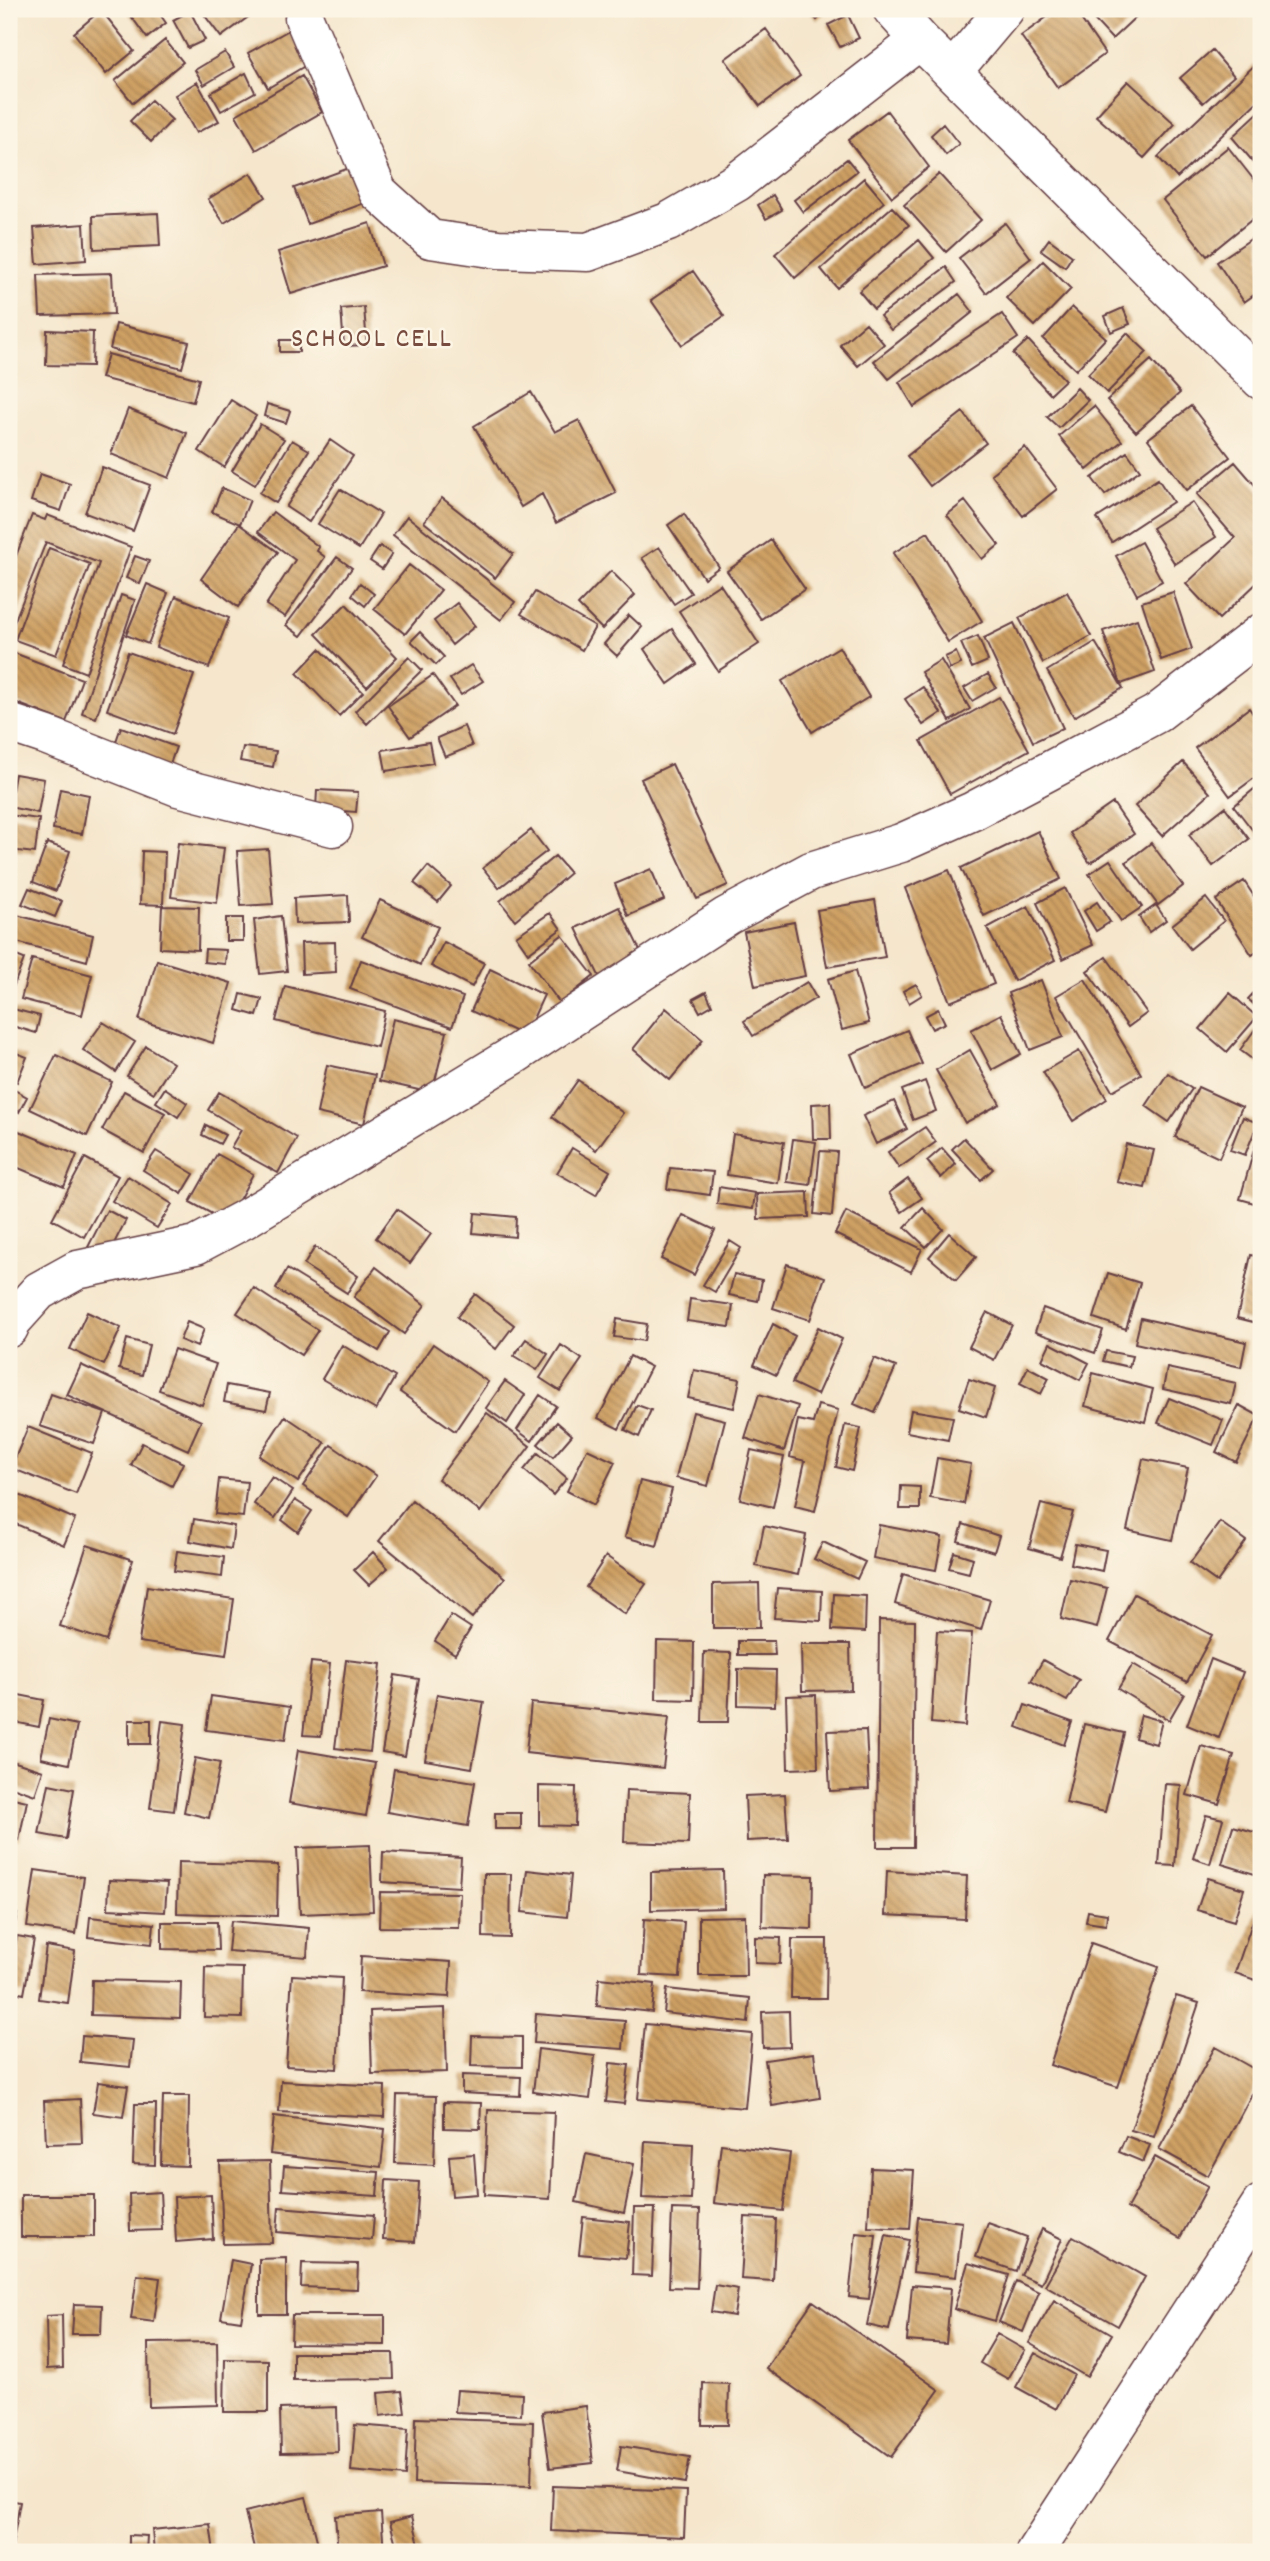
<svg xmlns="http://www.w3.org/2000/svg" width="1270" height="2561" font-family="Dekko,sans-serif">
  <defs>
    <pattern id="building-back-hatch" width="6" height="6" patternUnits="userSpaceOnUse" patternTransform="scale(1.75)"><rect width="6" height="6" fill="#cea063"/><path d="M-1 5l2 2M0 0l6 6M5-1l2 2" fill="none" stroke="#a98252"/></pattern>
  </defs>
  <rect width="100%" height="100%" fill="#fcf5e5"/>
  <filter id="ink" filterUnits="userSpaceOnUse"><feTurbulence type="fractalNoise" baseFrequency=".0143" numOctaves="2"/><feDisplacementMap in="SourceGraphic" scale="14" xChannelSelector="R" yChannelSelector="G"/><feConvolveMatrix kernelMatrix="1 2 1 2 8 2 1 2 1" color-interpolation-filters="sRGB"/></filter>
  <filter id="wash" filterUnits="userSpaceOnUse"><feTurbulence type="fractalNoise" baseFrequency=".00686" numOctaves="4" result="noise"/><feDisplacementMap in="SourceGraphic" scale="28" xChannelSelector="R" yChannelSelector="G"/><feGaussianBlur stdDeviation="1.57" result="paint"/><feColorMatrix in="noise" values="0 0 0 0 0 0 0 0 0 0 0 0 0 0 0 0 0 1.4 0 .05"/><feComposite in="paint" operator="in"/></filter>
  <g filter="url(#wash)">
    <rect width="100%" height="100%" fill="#f5e6cc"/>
    <g id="blocks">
      <path fill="url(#building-back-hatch)" d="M126 9H156L166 23 147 38Z
        M200 9H259L221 37Z
        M807 9H829L817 20Z
        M1058 9H1074L1105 54 1058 88 1021 36Z
        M1091 9H1144L1112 39 1087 12Z
        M101 10 134 51 106 74 74 33Z
        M190 11 205 40 188 48 173 20Z
        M848 15 859 38 840 47 828 25Z
        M766 29 800 76 760 106 725 59Z
        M289 30 308 64 268 88 248 53Z
        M165 40 183 62 133 103 115 81Z
        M1212 50 1234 76 1203 103 1180 78Z
        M225 52 234 67 204 85 195 70Z
        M1261 59V98L1177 178 1158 157Z
        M246 73 255 92 221 111 211 93Z
        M302 76 322 112 256 150 236 115Z
        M1128 81 1175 124 1144 158 1096 116Z
        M197 82 219 121 196 133 175 95Z
        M151 100 172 120 151 142 130 121Z
        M1261 110V159L1255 164 1232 137Z
        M887 111 929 167 892 197 848 140Z
        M943 124 959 144 946 155 931 135Z
        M1228 147 1261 189V212L1207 256 1163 200Z
        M847 159 857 171 803 212 794 200Z
        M352 167 365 203 308 224 294 188Z
        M251 173 266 197 224 223 208 199Z
        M939 174 981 220 946 252 904 205Z
        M864 178 884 202 795 278 775 254Z
        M773 195 782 210 766 219 758 205Z
        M892 207 909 225 837 288 821 269Z
        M158 213 160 246 94 249 93 216Z
        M370 223 383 266 291 294 278 252Z
        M1005 223 1031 258 986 293 959 258Z
        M84 224 86 260 37 264 34 228Z
        M1258 234 1261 238V290L1244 302 1217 262Z
        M1049 239 1072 256 1065 267 1041 250Z
        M919 240 934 258 874 309 859 291Z
        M1043 261 1071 289 1035 326 1006 298Z
        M946 267 956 282 891 330 880 316Z
        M693 271 724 316 682 345 651 300Z
        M112 273 114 314 40 316 38 275Z
        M959 294 973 312 889 379 874 361Z
        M364 307 367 345 344 346 341 309Z
        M1072 307 1106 338 1076 370 1043 339Z
        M1123 308 1130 324 1111 332 1105 316Z
        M1002 314 1018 338 914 407 899 382Z
        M866 323 884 344 858 366 840 345Z
        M116 324 189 342 182 368 110 349Z
        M47 330 93 332 92 366 46 365Z
        M1127 333 1147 352 1107 393 1088 374Z
        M280 340H299V352H280Z
        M1028 340 1065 380 1050 394 1013 354Z
        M108 354 199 379 193 402 101 378Z
        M1151 360 1180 393 1136 432 1107 400Z
        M1077 388 1088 400 1059 428 1047 417Z
        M531 392 555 432 579 420 616 493 556 523 542 494 521 507 474 426Z
        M231 400 256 416 224 467 199 451Z
        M267 404 290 411 286 423 264 416Z
        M1094 406 1122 441 1087 470 1059 436Z
        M1191 406 1230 457 1187 490 1148 439Z
        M128 409 187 433 169 478 111 454Z
        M963 412 986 443 930 486 907 456Z
        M260 424 284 439 255 485 232 471Z
        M292 440 309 450 276 503 260 493Z
        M330 440 353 456 309 522 286 507Z
        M1025 447 1057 489 1023 516 991 474Z
        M1127 452 1140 470 1105 495 1092 478Z
        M1235 462 1261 492V579L1219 619 1186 584 1235 538 1197 494Z
        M102 467 150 485 133 531 85 513Z
        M40 474 70 484 61 511 31 501Z
        M1158 479 1173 502 1112 542 1097 518Z
        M222 488 250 500 240 524 212 512Z
        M340 489 381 514 359 549 318 524Z
        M442 498 513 554 495 578 424 522Z
        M965 501 999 545 982 559 947 515Z
        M1192 502 1216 537 1175 564 1152 528Z
        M273 512 319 547 317 551 325 557 285 617 266 605 295 560 258 532Z
        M684 514 719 567 704 578 668 525Z
        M32 515 45 520 47 515 131 547 86 673 63 664 99 563 46 542 9 635V574Z
        M407 516 515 602 501 620 393 535Z
        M239 524 278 552 238 607 201 579Z
        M928 532 982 621 948 642 893 553Z
        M771 540 805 589 761 619 727 571Z
        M1141 542 1162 581 1137 595 1116 556Z
        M380 546 392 554 382 569 370 561Z
        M659 547 691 593 674 604 642 558Z
        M49 548 90 564 56 655 15 640Z
        M135 556 149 561 140 584 126 578Z
        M337 557 352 568 301 636 286 625Z
        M409 565 441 590 405 634 374 609Z
        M611 571 635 595 602 629 578 605Z
        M360 583 374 594 365 606 352 595Z
        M147 584 168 593 148 644 126 635Z
        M720 584 759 644 718 671 679 611Z
        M535 592 595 627 582 650 521 614Z
        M1067 592 1091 636 1043 663 1019 618Z
        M1173 592 1192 649 1161 660 1142 602Z
        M121 595 135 600 96 718 82 713Z
        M176 596 229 618 209 668 156 647Z
        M457 603 475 626 452 645 434 621Z
        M346 604 397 657 367 687 316 634Z
        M629 615 642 627 617 656 604 644Z
        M1137 619 1155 672 1121 684 1103 631Z
        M1014 623 1063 728 1033 742 984 638Z
        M672 629 696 664 668 684 644 649Z
        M420 632 444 657 436 665 411 641Z
        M978 636 988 661 972 668 961 643Z
        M1095 642 1123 688 1074 717 1047 671Z
        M839 647 869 697 812 732 782 681Z
        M320 649 363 692 339 716 297 673Z
        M9 651 82 679 66 722 9 700Z
        M128 652 194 675 173 734 107 710Z
        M956 652 961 664 950 669 945 657Z
        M409 657 422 670 367 724 355 711Z
        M941 660 970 709 950 721 921 672Z
        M471 665 483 681 461 695 450 679Z
        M988 674 996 687 972 701 964 688Z
        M433 675 455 706 410 737 388 706Z
        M923 687 941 713 923 725 905 699Z
        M999 697 1029 750 950 794 921 741Z
        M1249 708 1261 725V773L1230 796 1195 748Z
        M464 726 472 746 445 757 437 738Z
        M121 727 176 747 168 770 113 750Z
        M429 742 433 763 386 771 382 750Z
        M243 747 276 751 273 767 240 761Z
        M1183 762 1210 793 1162 836 1135 806Z
        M672 764 728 885 697 899 641 779Z
        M15 774 44 779 38 813 9 807Z
        M60 789 89 795 82 834 53 829Z
        M1254 789 1261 798V841L1234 806Z
        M317 790 358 792 356 812 316 809Z
        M1113 803 1134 834 1090 863 1070 833Z
        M1225 807 1249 839 1213 866 1189 835Z
        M9 815 39 819 35 853 9 850Z
        M531 830 547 851 499 888 483 868Z
        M1038 831 1061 879 984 916 961 868Z
        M47 843 70 851 56 891 33 882Z
        M178 843 224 848 217 903 171 897Z
        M1151 843 1183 886 1158 905 1126 862Z
        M268 849 273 904 241 906 237 851Z
        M142 851 165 852 163 905 140 904Z
        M555 856 570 873 515 920 500 901Z
        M1110 860 1142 907 1121 921 1089 874Z
        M428 866 451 886 438 902 414 883Z
        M651 869 664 900 628 916 615 884Z
        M949 870 994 984 950 1002 905 888Z
        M1244 881 1261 907V949L1252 955 1216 900Z
        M29 888 62 901 55 917 22 904Z
        M1065 888 1093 945 1063 959 1037 903Z
        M348 895 349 922 295 924 294 898Z
        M1206 898 1224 921 1190 949 1172 925Z
        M380 900 438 927 420 965 362 937Z
        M875 900 885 957 827 967 817 910Z
        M1097 902 1110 922 1096 931 1084 911Z
        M1156 905 1166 920 1149 932 1139 917Z
        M162 906 199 907 198 950 160 948Z
        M1028 906 1055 960 1014 981 987 928Z
        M619 907 643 956 600 978 576 928Z
        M9 913 93 935 87 961 9 940Z
        M550 913 561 929 528 953 516 936Z
        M281 916 287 971 260 974 254 920Z
        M226 918H243V941H226Z
        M794 922 805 976 755 986 744 932Z
        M562 935 594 976 560 1003 529 961Z
        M335 942 336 972 302 974 301 943Z
        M444 942 484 963 472 987 431 966Z
        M205 949 226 950 225 964 204 962Z
        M9 953 24 959 9 998Z
        M1106 957 1147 1013 1128 1027 1087 971Z
        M32 959 92 975 82 1015 21 999Z
        M157 960 231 983 213 1043 139 1020Z
        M361 960 463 997 452 1027 350 989Z
        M490 969 544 995 525 1036 471 1011Z
        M855 971 869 1023 842 1030 828 979Z
        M1085 979 1141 1074 1112 1091 1056 996Z
        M1041 980 1063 1037 1030 1050 1008 993Z
        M807 982 816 998 753 1036 744 1021Z
        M916 984 922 995 909 1003 903 991Z
        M1261 985V1011L1248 999Z
        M285 986 385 1011 377 1047 276 1021Z
        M706 992 712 1005 700 1012 693 999Z
        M1230 993 1257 1017 1227 1052 1200 1029Z
        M241 994 262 999 257 1016 237 1010Z
        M666 1008 703 1040 670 1080 633 1049Z
        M13 1009 40 1016 36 1033 9 1025Z
        M938 1009 945 1023 932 1029 925 1016Z
        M1001 1014 1021 1054 992 1070 971 1030Z
        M393 1019 447 1032 432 1093 379 1081Z
        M1261 1021V1066L1240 1050Z
        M103 1022 135 1042 116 1072 83 1050Z
        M907 1030 922 1064 865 1088 851 1054Z
        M146 1046 173 1063 154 1093 127 1076Z
        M9 1050 27 1057 17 1082 9 1079Z
        M970 1050 1000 1104 965 1123 936 1070Z
        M1079 1051 1107 1099 1073 1121 1043 1072Z
        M56 1055 112 1082 87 1136 30 1109Z
        M327 1065 375 1075 364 1124 317 1113Z
        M1168 1073 1192 1089 1169 1122 1146 1106Z
        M578 1080 623 1113 596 1150 552 1117Z
        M925 1081 936 1111 913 1120 902 1090Z
        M9 1087 27 1097 19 1112 9 1106Z
        M1198 1087 1242 1107 1219 1158 1175 1137Z
        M165 1088 187 1103 178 1117 156 1102Z
        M124 1091 165 1113 144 1153 102 1130Z
        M219 1092 297 1138 278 1173 231 1147 241 1130 208 1110Z
        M894 1101 907 1129 876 1144 863 1116Z
        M830 1103 831 1139H813L812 1104Z
        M1243 1117 1258 1123 1245 1155 1230 1150Z
        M206 1125 225 1135 220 1144 202 1135Z
        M9 1127 77 1155 64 1187 9 1164Z
        M925 1127 936 1142 899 1168 888 1152Z
        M733 1134 784 1142 778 1183 727 1175Z
        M964 1138 993 1169 981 1180 952 1149Z
        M793 1139 816 1142 810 1185 787 1182Z
        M1256 1143 1261 1144V1205L1240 1199Z
        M1126 1144 1154 1150 1145 1188 1117 1182Z
        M572 1148 610 1171 596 1195 557 1173Z
        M942 1148 956 1164 941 1178 927 1161Z
        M156 1151 194 1174 182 1194 143 1170Z
        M820 1151 837 1152 832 1216 814 1214Z
        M217 1154 253 1174 227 1222 190 1202Z
        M85 1158 118 1176 84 1237 52 1219Z
        M670 1168 713 1172 710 1195 667 1189Z
        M128 1176 172 1204 157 1228 112 1201Z
        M908 1179 922 1198 902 1212 889 1193Z
        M719 1187 755 1193 753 1209 717 1204Z
        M808 1192 809 1217 758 1219 757 1194Z
        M923 1208 943 1229 926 1247 905 1227Z
        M397 1209 431 1234 410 1263 376 1238Z
        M107 1210 126 1220 106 1259 87 1249Z
        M846 1212 922 1249 911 1272 835 1234Z
        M475 1213 516 1217 515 1237 473 1233Z
        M683 1215 715 1230 694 1275 661 1259Z
        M949 1233 976 1257 956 1280 929 1257Z
        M730 1241 741 1248 715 1292 703 1285Z
        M315 1247 358 1276 347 1293 304 1265Z
        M1251 1255 1261 1257V1308L1257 1323 1237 1318Z
        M787 1264 825 1277 810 1320 773 1308Z
        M376 1267 425 1305 404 1334 354 1297Z
        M287 1269 390 1332 379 1351 276 1289Z
        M1108 1273 1140 1283 1126 1329 1094 1318Z
        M734 1274 762 1280 758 1301 729 1295Z
        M254 1288 318 1330 301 1355 237 1313Z
        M475 1294 514 1325 496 1349 457 1317Z
        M690 1299 733 1305 730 1327 687 1321Z
        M1043 1308 1103 1330 1095 1353 1035 1332Z
        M87 1312 121 1328 104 1365 70 1349Z
        M987 1312 1012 1325 994 1360 969 1347Z
        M1141 1318 1246 1342 1241 1367 1135 1343Z
        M617 1319 647 1324 644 1341 614 1337Z
        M187 1322 204 1329 197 1347 180 1340Z
        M773 1324 795 1336 776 1375 754 1365Z
        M818 1327 842 1339 817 1395 792 1383Z
        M127 1339 149 1345 142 1375 119 1369Z
        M526 1339 548 1354 537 1370 514 1356Z
        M1050 1343 1089 1363 1080 1380 1042 1360Z
        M433 1344 488 1382 455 1431 400 1392Z
        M342 1345 395 1377 376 1410 322 1379Z
        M561 1345 582 1359 560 1391 540 1378Z
        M174 1349 216 1364 202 1405 159 1390Z
        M1106 1351 1132 1356 1129 1367 1103 1361Z
        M630 1356 651 1367 619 1429 598 1418Z
        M874 1358 896 1367 875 1413 854 1404Z
        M81 1365 201 1421 188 1450 67 1395Z
        M1028 1367 1049 1378 1041 1394 1020 1383Z
        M1167 1368 1236 1383 1231 1404 1163 1389Z
        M694 1370 740 1379 734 1408 688 1398Z
        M1093 1373 1153 1389 1145 1422 1085 1406Z
        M969 1379 995 1388 986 1417 959 1408Z
        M505 1381 525 1395 507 1423 486 1408Z
        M227 1385 270 1393 266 1410 224 1402Z
        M51 1394 105 1413 94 1444 40 1426Z
        M759 1394 798 1406 784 1451 745 1438Z
        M540 1395 556 1406 532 1441 517 1430Z
        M1169 1398 1223 1420 1213 1445 1158 1423Z
        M637 1405 651 1410 639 1437 625 1430Z
        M818 1405 838 1410 815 1511 795 1506 805 1461 790 1457 798 1420 813 1423Z
        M1239 1405 1259 1416 1236 1462 1216 1452Z
        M911 1410 953 1417 948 1440 907 1432Z
        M693 1412 725 1420 708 1486 676 1478Z
        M487 1413 530 1446 480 1512 438 1479Z
        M285 1416 325 1443 298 1482 259 1456Z
        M557 1422 572 1435 553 1457 538 1444Z
        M845 1425 861 1428 852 1471 836 1467Z
        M28 1427 92 1453 76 1494 11 1468Z
        M142 1443 183 1463 172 1486 131 1465Z
        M331 1445 376 1476 348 1517 303 1486Z
        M587 1449 615 1462 594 1505 567 1491Z
        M751 1450 784 1457 773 1507 740 1499Z
        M538 1453 567 1478 553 1495 524 1470Z
        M937 1458 971 1464 964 1504 930 1498Z
        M1143 1459 1188 1468 1172 1540 1127 1530Z
        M272 1477 293 1491 275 1518 254 1504Z
        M219 1479 247 1482 243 1517 215 1514Z
        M640 1481 672 1489 657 1546 625 1537Z
        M901 1486 920 1487V1509H900Z
        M10 1491 75 1519 64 1545 9 1521Z
        M295 1500 312 1511 298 1532 282 1520Z
        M412 1500 505 1578 472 1618 379 1541Z
        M1041 1504 1073 1512 1060 1557 1029 1548Z
        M194 1519 234 1526 231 1549 190 1541Z
        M1220 1522 1246 1541 1217 1582 1190 1563Z
        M963 1524 999 1536 994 1552 958 1541Z
        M879 1525 942 1537 936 1570 873 1558Z
        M764 1526 806 1535 798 1575 756 1566Z
        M823 1542 865 1562 857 1579 814 1559Z
        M1075 1544 1106 1550 1102 1571 1071 1564Z
        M87 1545 133 1560 106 1641 60 1626Z
        M177 1551 224 1557 222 1577 174 1571Z
        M373 1552 388 1568 369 1585 354 1570Z
        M954 1552 973 1558 969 1573 949 1568Z
        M606 1556 646 1584 625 1614 586 1587Z
        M903 1574 990 1600 981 1630 895 1604Z
        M1070 1579 1107 1588 1097 1628 1061 1619Z
        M759 1583 760 1628H713V1584Z
        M147 1586 234 1599 226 1655 139 1642Z
        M777 1588 822 1591 821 1621 774 1618Z
        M834 1594 866 1596 865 1632 832 1630Z
        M1134 1594 1212 1635 1187 1682 1109 1641Z
        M451 1615 471 1628 455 1654 435 1641Z
        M879 1620 915 1621 913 1847H877Z
        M937 1631 972 1633 965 1726 931 1723Z
        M657 1641 694 1642 693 1700 656 1699Z
        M738 1641H774L775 1655H738Z
        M801 1644H850L851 1690 802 1691Z
        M704 1652 731 1653 728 1722H702Z
        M1211 1659 1243 1672 1219 1738 1187 1725Z
        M346 1660 381 1664 370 1752 335 1748Z
        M1043 1660 1079 1680 1067 1701 1031 1681Z
        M311 1662 330 1664 321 1736 303 1735Z
        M1133 1664 1184 1694 1169 1720 1118 1689Z
        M738 1669 776 1670 775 1706 738 1705Z
        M395 1675 419 1679 405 1756 382 1752Z
        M9 1693 44 1700 39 1727 9 1721Z
        M437 1694 484 1702 472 1768 425 1760Z
        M816 1695 818 1768 788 1769 786 1696Z
        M211 1696 290 1707 285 1740 206 1730Z
        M531 1703 669 1717 663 1768 526 1753Z
        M1025 1705 1072 1722 1064 1745 1017 1727Z
        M1141 1715 1162 1721 1156 1744 1135 1738Z
        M49 1719 77 1725 69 1764 41 1758Z
        M129 1720H151V1744H129Z
        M162 1721 185 1724 174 1811 150 1808Z
        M1084 1724 1124 1733 1105 1812 1066 1803Z
        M866 1730 869 1789 830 1791 827 1731Z
        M1201 1746 1234 1755 1219 1804 1187 1795Z
        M298 1750 375 1763 366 1816 289 1803Z
        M195 1758 220 1763 209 1818 184 1812Z
        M9 1760 43 1771 35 1795 9 1786Z
        M394 1769 475 1782 468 1826 387 1812Z
        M49 1784 74 1789 66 1839 39 1834Z
        M1165 1784 1181 1785 1175 1866 1159 1865Z
        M539 1786 576 1787 575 1826 539 1825Z
        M626 1790 690 1793 688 1844 624 1842Z
        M785 1794 788 1839 747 1841 745 1796Z
        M9 1797 27 1801 19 1840 9 1838Z
        M495 1813H521V1829H495Z
        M1206 1815 1223 1819 1210 1864 1193 1858Z
        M1233 1826 1261 1834V1876L1222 1864Z
        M370 1845 373 1911 300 1914 297 1848Z
        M383 1852 461 1857 459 1887 382 1882Z
        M178 1862 278 1865 277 1916 177 1913Z
        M35 1870 84 1877 76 1934 27 1927Z
        M527 1870 571 1875 567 1917 522 1912Z
        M723 1870 724 1908 651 1910V1872Z
        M887 1871 967 1876 965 1919 885 1915Z
        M484 1874H511L510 1938 483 1937Z
        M763 1875 813 1876 812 1929 762 1927Z
        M1208 1878 1244 1889 1234 1921 1197 1910Z
        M109 1880 167 1883 165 1912 108 1909Z
        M380 1892 460 1893 459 1928 379 1927Z
        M1261 1897V1982L1235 1973Z
        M1088 1911 1107 1914 1106 1925 1086 1922Z
        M9 1912 17 1914 10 1947H9Z
        M745 1916 746 1976H699V1917Z
        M90 1917 154 1924 152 1944 88 1937Z
        M644 1919 684 1922 680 1977 641 1975Z
        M231 1921 309 1928 307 1957 228 1951Z
        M162 1922H217L218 1950 162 1949Z
        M17 1936 34 1939 24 1994 9 1991V1979Z
        M755 1937 781 1938 780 1964 755 1963Z
        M792 1939H827L826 1998H791Z
        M1091 1943 1159 1967 1118 2087 1050 2065Z
        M46 1946 75 1951 68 2003 39 1999Z
        M361 1956 451 1962 449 1997 359 1992Z
        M205 1967 243 1968 242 2018 204 2017Z
        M292 1975 342 1978 337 2069 286 2066Z
        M599 1978 655 1984 652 2012 597 2006Z
        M92 1980 181 1982 180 2018 91 2015Z
        M667 1989 750 1998 748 2023 664 2013Z
        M1176 1996 1199 2003 1154 2137 1131 2130Z
        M445 2008 447 2072 372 2074 370 2011Z
        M789 2011 790 2047 763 2048 762 2012Z
        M536 2014 625 2021 623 2049 534 2043Z
        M645 2024 752 2034 745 2108 638 2099Z
        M82 2036 133 2040 130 2067 80 2062Z
        M472 2036 522 2037V2067L471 2066Z
        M1215 2047 1261 2073V2077L1208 2176 1159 2149Z
        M538 2049 595 2056 590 2099 533 2092Z
        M814 2053 820 2098 772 2106 765 2060Z
        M610 2063 629 2065 624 2104 606 2102Z
        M462 2075 521 2077 520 2096 462 2093Z
        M281 2081 385 2086 384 2117 279 2112Z
        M98 2082 128 2086 123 2117 93 2113Z
        M397 2095 436 2096 434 2165 395 2163Z
        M163 2096H189L188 2166 161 2165Z
        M80 2099 82 2143 46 2144 44 2101Z
        M444 2102 481 2103 480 2129 444 2128Z
        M135 2104H156L155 2165 133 2164Z
        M488 2110 554 2112 550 2199 484 2195Z
        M274 2116 385 2129 381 2167 270 2154Z
        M1126 2136 1150 2145 1143 2162 1119 2152Z
        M645 2141 693 2144 691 2200 642 2198Z
        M721 2144 790 2153 783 2211 714 2203Z
        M474 2154 477 2194 452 2196 449 2156Z
        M586 2154 634 2164 624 2213 576 2202Z
        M1155 2157 1208 2186 1180 2238 1127 2208Z
        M270 2161 272 2243 223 2244 220 2162Z
        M284 2166 379 2172 377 2196 282 2190Z
        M871 2168 914 2170 910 2229 868 2227Z
        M386 2180 419 2182 415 2242 383 2240Z
        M160 2192 162 2230 130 2231 129 2194Z
        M21 2195H94V2237H21Z
        M211 2195 213 2239 176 2242 174 2197Z
        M279 2207 374 2215 372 2240 277 2232Z
        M634 2208H655L652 2276 632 2275Z
        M672 2209 700 2210 697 2288 669 2287Z
        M583 2217 630 2222 626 2258 579 2254Z
        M745 2217 776 2219 773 2281 741 2279Z
        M918 2217 962 2222 956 2277 913 2272Z
        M988 2223 1027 2237 1016 2271 976 2257Z
        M1042 2229 1062 2239 1041 2284 1021 2275Z
        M856 2233 876 2235 869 2299 849 2297Z
        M886 2235 909 2240 889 2330 867 2325Z
        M1073 2236 1145 2277 1118 2326 1045 2285Z
        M286 2258V2314H259V2259Z
        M231 2260 251 2264 241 2321 221 2318Z
        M302 2263 358 2264 357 2289 301 2287Z
        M968 2263 1009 2275 995 2321 954 2309Z
        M137 2275 160 2278 154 2322 131 2319Z
        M1016 2281 1039 2292 1023 2332 999 2322Z
        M715 2285 738 2289 734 2316 711 2312Z
        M912 2285 951 2288 946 2344 907 2341Z
        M1054 2300 1112 2334 1087 2377 1029 2343Z
        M813 2301 939 2390 891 2457 766 2368Z
        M74 2304 102 2305 101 2334H72Z
        M62 2315 63 2368 47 2369 46 2316Z
        M292 2315H385V2345L291 2344Z
        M997 2334 1025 2350 1008 2379 980 2363Z
        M217 2342 218 2405 149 2407 148 2343Z
        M293 2353H393L394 2379 293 2380Z
        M1035 2353 1074 2375 1056 2409 1016 2387Z
        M225 2359 268 2360V2412H224Z
        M703 2383 729 2384 728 2425H702Z
        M457 2390 522 2394 521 2415 455 2412Z
        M402 2391 405 2413 380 2416 378 2393Z
        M586 2406 593 2463 550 2468 542 2412Z
        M337 2407 338 2452 281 2453 280 2409Z
        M416 2418 533 2422 531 2486 414 2483Z
        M355 2425 408 2429 405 2476 351 2471Z
        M621 2446 690 2457 685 2483 617 2471Z
        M553 2486 686 2491 684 2537 551 2531Z
        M306 2497 320 2552H255L245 2512Z
        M9 2500 20 2502 11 2552H9Z
        M381 2512 384 2552H338L335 2516Z
        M412 2516 421 2552H398L390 2522Z
        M210 2524 214 2552H154L152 2530Z
        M129 2535 147 2536 146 2552H129Z"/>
    </g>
  </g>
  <g filter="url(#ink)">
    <use href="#blocks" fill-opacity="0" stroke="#643d43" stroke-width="2"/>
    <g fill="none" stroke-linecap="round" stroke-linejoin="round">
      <g stroke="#643d43" stroke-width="41">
        <path id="minor" d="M892 9 920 40 1261 380
          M304 18 378 192 430 239 498 249 588 252 668 222 737 182 920 40
          M952 72 1005 9
          M9 723 45 735 178 787 333 827
          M9 1328 12 1321 39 1291 77 1270 196 1245 243 1220 514 1055 727 916 811 871 901 843 973 811 1047 772 1156 714 1261 633
          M1035 2552 1261 2204"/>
      </g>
      <use href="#minor" stroke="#fff" stroke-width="38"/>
    </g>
  </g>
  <g text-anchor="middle" stroke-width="5" stroke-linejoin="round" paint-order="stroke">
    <g font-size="28" letter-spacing="2" fill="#784c3f" stroke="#fcf5e5">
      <text x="372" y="346">SCHOOL CELL</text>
    </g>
  </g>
  <rect width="1270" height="2561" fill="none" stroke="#fcf5e5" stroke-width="35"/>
</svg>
